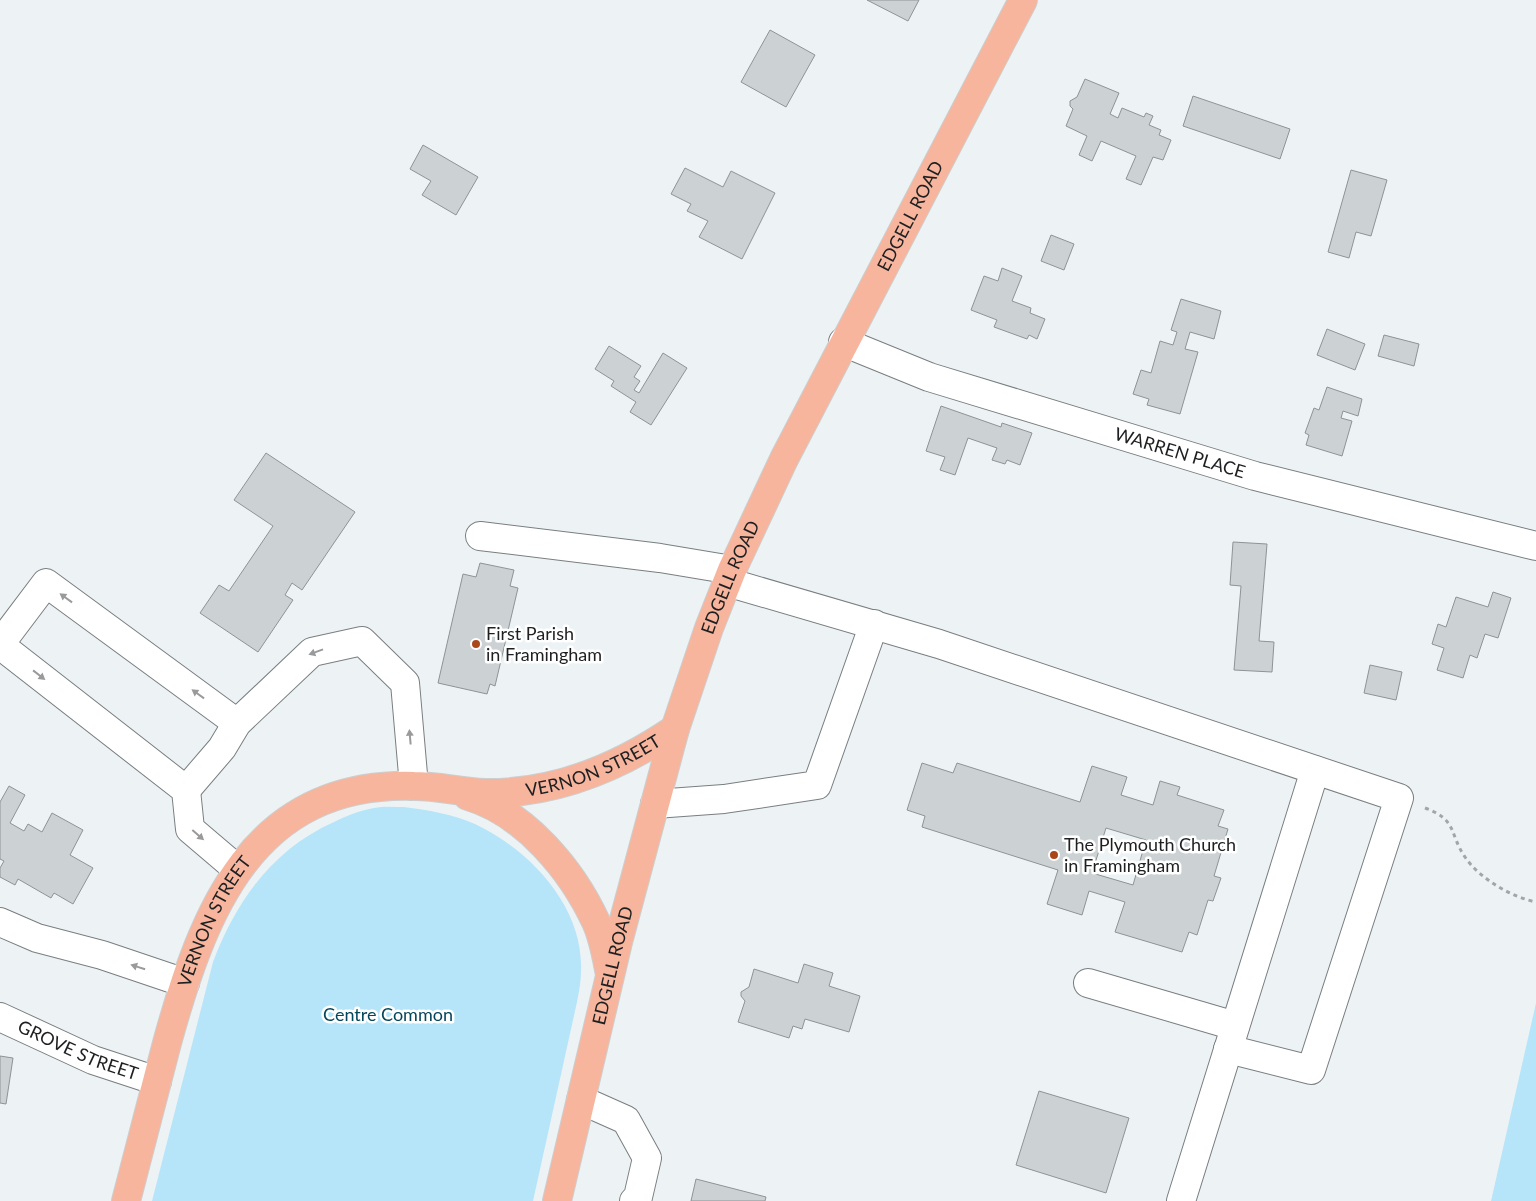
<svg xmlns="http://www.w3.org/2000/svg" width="1536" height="1201" font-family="Lato,sans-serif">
  <rect width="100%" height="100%" fill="#edf3f5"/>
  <path fill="#b6e5f9" d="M404 807C428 810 452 814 475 824 530 850 584 907 581 971 581 981 579 992 577 1002L533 1201H152L213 962C236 901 273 849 334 822 346 816 361 810 374 808 384 806 394 807 404 807Z
    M1536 1003V1201H1491Z"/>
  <path fill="#ccd2d4" stroke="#8e9396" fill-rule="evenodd" d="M867 0H919L908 21Z
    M770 30 815 55 786 107 741 82Z
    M1085 79 1119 93 1110 114 1118 118 1122 108 1144 117 1146 113 1153 116 1149 125 1161 130 1159 135 1171 140 1163 160 1153 157 1141 185 1126 179 1136 156 1101 141 1092 161 1079 155 1087 136 1066 126 1073 109 1070 106V101L1077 97Z
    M1193 96 1290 129 1280 159 1183 126Z
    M423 145 478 177 456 215 422 195 431 181 410 169Z
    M685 168 723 187 731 171 775 193 742 259 699 237 708 221 687 211 691 204 671 194Z
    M1351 170 1387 180 1371 236 1356 232 1349 258 1328 252Z
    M1051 235 1074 244 1064 270 1041 261Z
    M1002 268 1022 276 1012 301 1031 308 1030 313 1045 319 1037 339 1029 335 1027 339 994 327 997 320 971 310 984 276 998 281Z
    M1181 299 1221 311 1214 339 1190 332 1185 349 1198 352 1180 414 1147 405 1149 399 1133 394 1141 370 1151 373 1160 341 1173 345 1177 332 1171 330Z
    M1327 329 1365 344 1355 370 1317 355Z
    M1384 335 1419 344 1414 366 1378 356Z
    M609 346 641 366 634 377 640 381 634 390 639 393 663 353 687 368 651 425 630 412 636 402 611 386 614 381 595 369Z
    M1327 387 1362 399 1358 416 1343 411 1341 418 1352 421 1342 456 1306 445 1309 435 1305 433 1314 408 1319 410Z
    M941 406 1001 427 1002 423 1032 433 1020 465 1007 460 1005 464 992 460 997 448 968 438 955 475 940 470 945 457 926 451Z
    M266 453 355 512 302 590 292 583 285 595 293 600 258 652 200 613 219 585 229 591 273 526 234 500Z
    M1233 542 1267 544 1259 641 1274 642 1272 672 1234 670 1241 586 1230 585Z
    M480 563 514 570 510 586 518 588 495 686 490 684 487 694 438 683 463 574 476 577Z
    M1493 592 1511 598 1498 638 1485 634 1477 658 1470 655 1463 678 1437 670 1444 648 1432 644 1438 624 1446 627 1456 597 1488 607Z
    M1370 665 1402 672 1396 700 1364 693Z
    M922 763 953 773 957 763 1080 802 1092 766 1127 777 1121 795 1153 805 1160 781 1180 787 1177 795 1224 810 1218 826 1228 829 1214 876 1221 878 1213 901 1208 900 1197 935 1189 932 1182 952 1115 932 1125 902 1089 891 1082 915 1047 904 1058 870 922 827 925 816 907 810ZM1106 828 1146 840 1133 885 1092 873Z
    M9 786 25 795 10 823 24 831 28 824 42 832 52 813 83 830 70 855 93 868 73 904 54 893 51 898 18 879 15 885 0 877V868L4 861 0 859V802Z
    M804 964 833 973 829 986 860 996 849 1032 805 1019 802 1029 793 1026 789 1038 738 1022 745 1001 741 996V992L749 987 754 969 798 983Z
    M0 1056 13 1058 6 1104 0 1103Z
    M1039 1091 1129 1118 1106 1193 1016 1165Z
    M696 1179 766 1197 765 1201H691Z"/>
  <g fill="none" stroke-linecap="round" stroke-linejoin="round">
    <g stroke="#797e80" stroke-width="30">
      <g id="minor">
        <path id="s1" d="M843 342 929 377 1255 476 1536 546"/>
        <path d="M480 536 660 558 732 570"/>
        <path d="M727 582 939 644 1399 798 1311 1070 1228 1049"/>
        <path d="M0 644 46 583 237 723"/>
        <path d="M0 645 186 790 190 829 237 869"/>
        <path d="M186 790 222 748 237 723 312 652 362 641 405 683 414 786"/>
        <path d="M655 804 724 799 817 785 874 624"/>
        <path d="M0 922 37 938 102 955 185 983"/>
        <path d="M1088 983 1235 1026"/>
        <path id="s2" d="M0 1017 93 1060 157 1081"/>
        <path d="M581 1100 626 1120 647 1158 638 1197 634 1201"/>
        <path d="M1181 1201 1315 770"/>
      </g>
    </g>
    <g stroke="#cdcece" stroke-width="30">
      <g id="major">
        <path d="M468 796C525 813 572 870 596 922 603 937 606 954 609 970"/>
        <path id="s3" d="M126 1201C140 1148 153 1096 167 1043 203 912 252 781 414 786 438 786 461 792 485 793 556 794 618 768 675 729"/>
        <path id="s4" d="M557 1201 618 942 675 729 709 628 732 570 784 459 1023 0"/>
      </g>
    </g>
    <path stroke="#a1a6a7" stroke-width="3" stroke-dasharray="4 4" stroke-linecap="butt" d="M1425 808C1458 820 1449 834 1465 857 1479 878 1511 897 1536 902"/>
    <use href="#minor" stroke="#fff" stroke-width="28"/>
    <use href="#major" stroke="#f7b59d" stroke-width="28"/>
  </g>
  <defs><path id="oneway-solid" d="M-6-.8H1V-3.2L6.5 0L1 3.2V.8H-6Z" transform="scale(1.25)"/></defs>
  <g fill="#999a9b">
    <use href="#oneway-solid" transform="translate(66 598) rotate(-144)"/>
    <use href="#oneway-solid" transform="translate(316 652) rotate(160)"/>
    <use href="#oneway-solid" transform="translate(39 675) rotate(38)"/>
    <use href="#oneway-solid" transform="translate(198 694) rotate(-144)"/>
    <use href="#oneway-solid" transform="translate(410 737) rotate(-95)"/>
    <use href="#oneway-solid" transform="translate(198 835) rotate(41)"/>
    <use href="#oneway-solid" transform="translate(138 967) rotate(-162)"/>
  </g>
  <g fill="#ab451a" stroke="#fff" stroke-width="2">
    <circle cx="476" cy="644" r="5"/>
    <circle cx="1054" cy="855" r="5"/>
  </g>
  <g text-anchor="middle" stroke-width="5" stroke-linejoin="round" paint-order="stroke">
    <g font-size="18" fill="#1d1f20" stroke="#fff">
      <text dy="6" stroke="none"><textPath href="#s4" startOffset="1052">EDGELL ROAD</textPath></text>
      <text dy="6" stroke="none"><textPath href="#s1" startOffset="355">WARREN PLACE</textPath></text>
      <text dy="6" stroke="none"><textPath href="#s4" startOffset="648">EDGELL ROAD</textPath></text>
      <text dy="6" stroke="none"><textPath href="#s3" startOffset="739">VERNON STREET</textPath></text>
      <text dy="6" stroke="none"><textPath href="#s3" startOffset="294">VERNON STREET</textPath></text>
      <text dy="6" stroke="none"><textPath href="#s4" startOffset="242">EDGELL ROAD</textPath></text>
      <text dy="6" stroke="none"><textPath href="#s2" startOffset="85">GROVE STREET</textPath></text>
    </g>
    <g font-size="18" fill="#1d1f20" stroke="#fff" text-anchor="start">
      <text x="486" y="640">First Parish<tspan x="486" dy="21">in Framingham</tspan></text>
      <text x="1064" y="851">The Plymouth Church<tspan x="1064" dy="21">in Framingham</tspan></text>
    </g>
    <g font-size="18" fill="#04475d" stroke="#fff">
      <text x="388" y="1021">Centre Common</text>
    </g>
  </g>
</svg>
